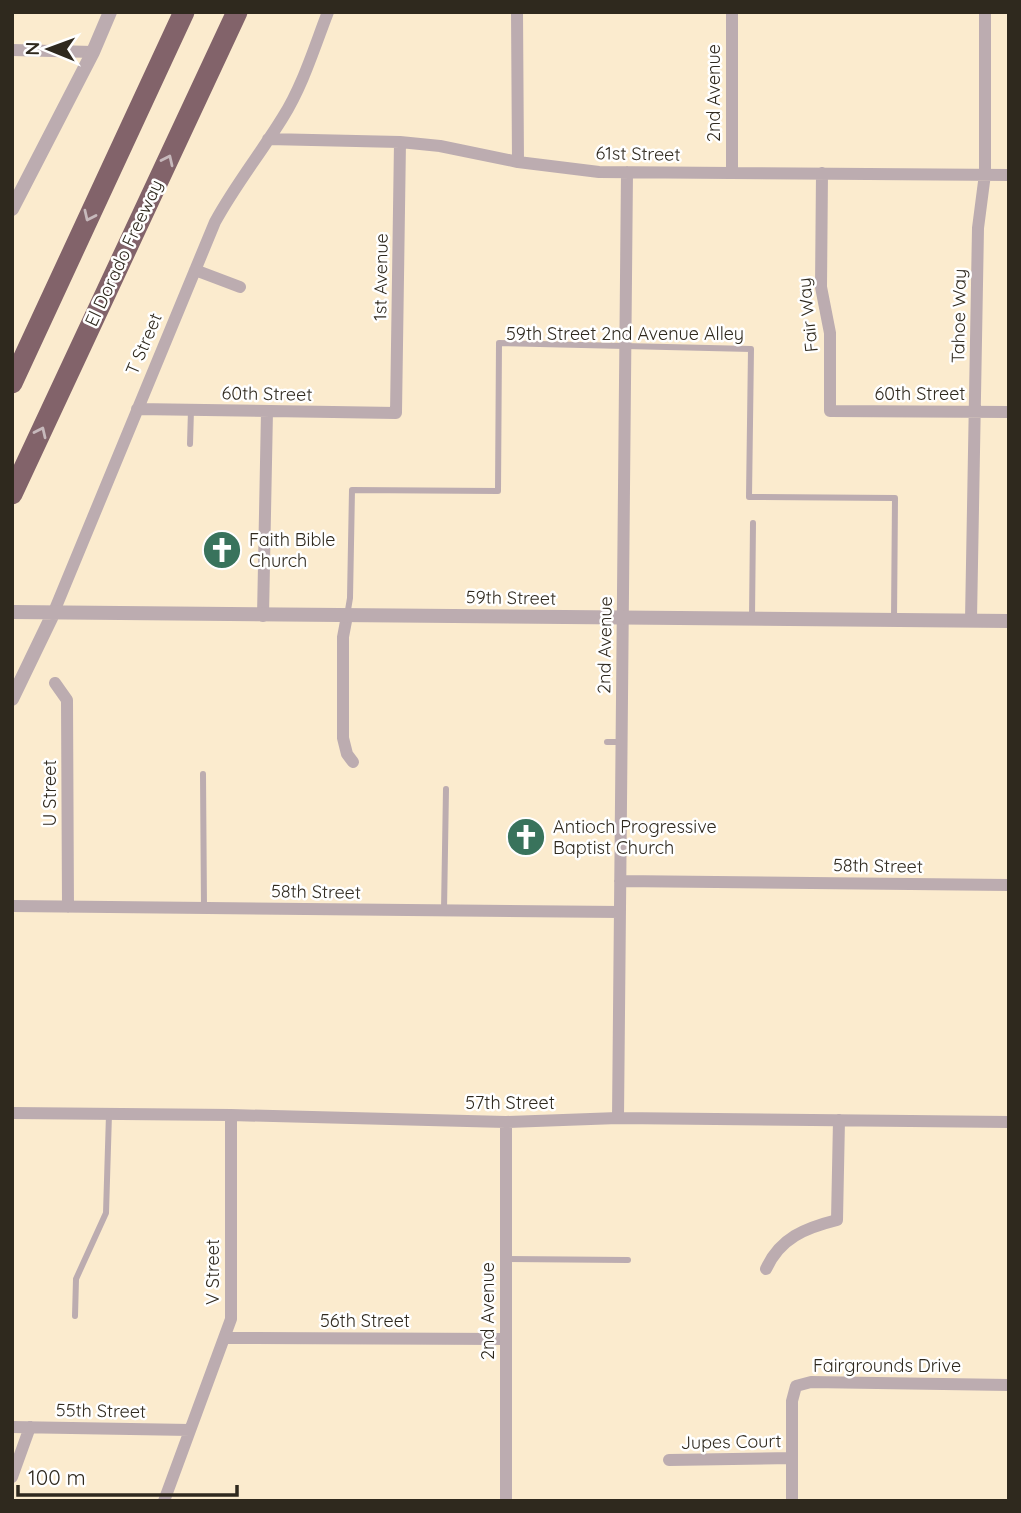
<svg xmlns="http://www.w3.org/2000/svg" width="1021" height="1513" font-family="Quicksand,sans-serif">
  <rect width="100%" height="100%" fill="#fbebce"/>
  <g fill="none" stroke-linecap="round" stroke-linejoin="round">
    <path stroke="#bcacb0" stroke-width="6" d="M190 444 191 410
      M347 616 350 598 352 490 498 491 499 343 751 349 749 497 895 498 894 620
      M752 617 753 523
      M607 742H621
      M203 774 204 908
      M444 910 446 789
      M506 1259 628 1260
      M75 1316 76 1279 106 1213 109 1114"/>
    <path stroke="#bcacb0" stroke-width="12" d="M517 12 518 162
      M732 12V173
      M12 50 93 52
      M268 139 400 142 440 146 518 162 599 172 1009 175
      M822 173 821 287 830 333V411L1009 412
      M195 270 240 287
      M137 409 396 413 400 142
      M53 614 215 222C235 185 261 153 283 117 303 85 314 48 328 12
      M263 616 267 411
      M347 616 343 637V738L347 754 353 762
      M971 620 978 228 985 174V12
      M55 683 67 700 68 907
      M620 881 1009 885
      M12 906 620 912
      M12 1113 231 1115 506 1122 618 1118 1009 1122
      M618 1118 627 172
      M766 1269C780 1238 805 1228 837 1220L839 1120
      M224 1338 506 1339
      M12 1427 190 1430
      M669 1460 792 1458
      M12 1477 30 1427
      M164 1501 231 1319V1115
      M506 1501V1122
      M792 1501V1401L796 1386 811 1382 1009 1385"/>
    <path stroke="#bcacb0" stroke-width="14" d="M12 209 93 52 110 12
      M12 612 1009 621
      M12 699 53 614"/>
    <path stroke="#82636a" stroke-width="21" d="M12 383 184 12
      M12 494 237 12"/>
  </g>
  <defs><path id="oneway-chevron" d="M-2-3.5L2.5 0L-2 3.5" fill="none" stroke-width="1.6" stroke-linecap="round" stroke-linejoin="round" transform="scale(1.75)"/></defs>
  <g stroke="#c7b9bc">
    <use href="#oneway-chevron" transform="translate(168 160) rotate(-65)"/>
    <use href="#oneway-chevron" transform="translate(89 216) rotate(115)"/>
    <use href="#oneway-chevron" transform="translate(41 432) rotate(-65)"/>
  </g>
  <defs>
    <g id="church-disc" transform="scale(2.0125)"><circle r="9.5" fill="#39735c" stroke="#fff"/><path d="M-1.2-6h2.4v3.5h3.3v2.4h-3.3V6h-2.4V-.1h-3.3v-2.4h3.3Z" fill="#fff"/></g>
  </defs>
  <g fill-rule="evenodd">
    <use href="#church-disc" x="222" y="550"/>
    <use href="#church-disc" x="526" y="837"/>
  </g>
  <g text-anchor="middle" stroke-width="5" stroke-linejoin="round" paint-order="stroke">
    <g font-size="18" fill="#2f291e" stroke="#fff">
      <text transform="translate(714 93) rotate(-90)" y="6">2nd Avenue</text>
      <text transform="translate(638 154) rotate(1)" y="6">61st Street</text>
      <text transform="translate(124 253) rotate(-65)" y="6">El Dorado Freeway</text>
      <text transform="translate(381 277) rotate(-89)" y="6">1st Avenue</text>
      <text transform="translate(808 315) rotate(-96)" y="6">Fair Way</text>
      <text transform="translate(959 316) rotate(-89)" y="6">Tahoe Way</text>
      <text x="625" y="340">59th Street 2nd Avenue Alley</text>
      <text transform="translate(144 344) rotate(-67)" y="6">T Street</text>
      <text transform="translate(267 394) rotate(1)" y="6">60th Street</text>
      <text x="920" y="400">60th Street</text>
      <text transform="translate(511 598) rotate(1)" y="6">59th Street</text>
      <text transform="translate(605 645) rotate(-89)" y="6">2nd Avenue</text>
      <text transform="translate(50 793) rotate(-90)" y="6">U Street</text>
      <text transform="translate(878 866) rotate(1)" y="6">58th Street</text>
      <text transform="translate(316 892) rotate(1)" y="6">58th Street</text>
      <text x="510" y="1109">57th Street</text>
      <text transform="translate(213 1272) rotate(-90)" y="6">V Street</text>
      <text transform="translate(488 1311) rotate(-90)" y="6">2nd Avenue</text>
      <text x="365" y="1327">56th Street</text>
      <text x="887" y="1372">Fairgrounds Drive</text>
      <text transform="translate(101 1411) rotate(1)" y="6">55th Street</text>
      <text transform="translate(731 1442) rotate(-1)" y="6">Jupes Court</text>
    </g>
    <g font-size="18" fill="#2f291e" stroke="#fff" text-anchor="start">
      <text x="249" y="546">Faith Bible<tspan x="249" dy="21">Church</tspan></text>
      <text x="553" y="833">Antioch Progressive<tspan x="553" dy="21">Baptist Church</tspan></text>
    </g>
  </g>
  <rect width="1021" height="1513" fill="none" stroke="#2f291e" stroke-width="28"/>
  <g transform="translate(49 49) rotate(271)" stroke="#ffffff" stroke-width="5" paint-order="stroke">
  <path d="M0-5L12 26L0 18L-12 26Z" fill="#2f291e"/>
  <text y="-10" font-size="19" font-weight="bold" text-anchor="middle" fill="#2f291e">N</text>
  </g>
  <path d="M18 1485v10h219v-10" fill="none" stroke="#2f291e" stroke-width="3.5"/>
  <text x="28" y="1485" font-size="21" fill="#2f291e" stroke="#ffffff" stroke-width="5" paint-order="stroke">100 m</text>
</svg>
